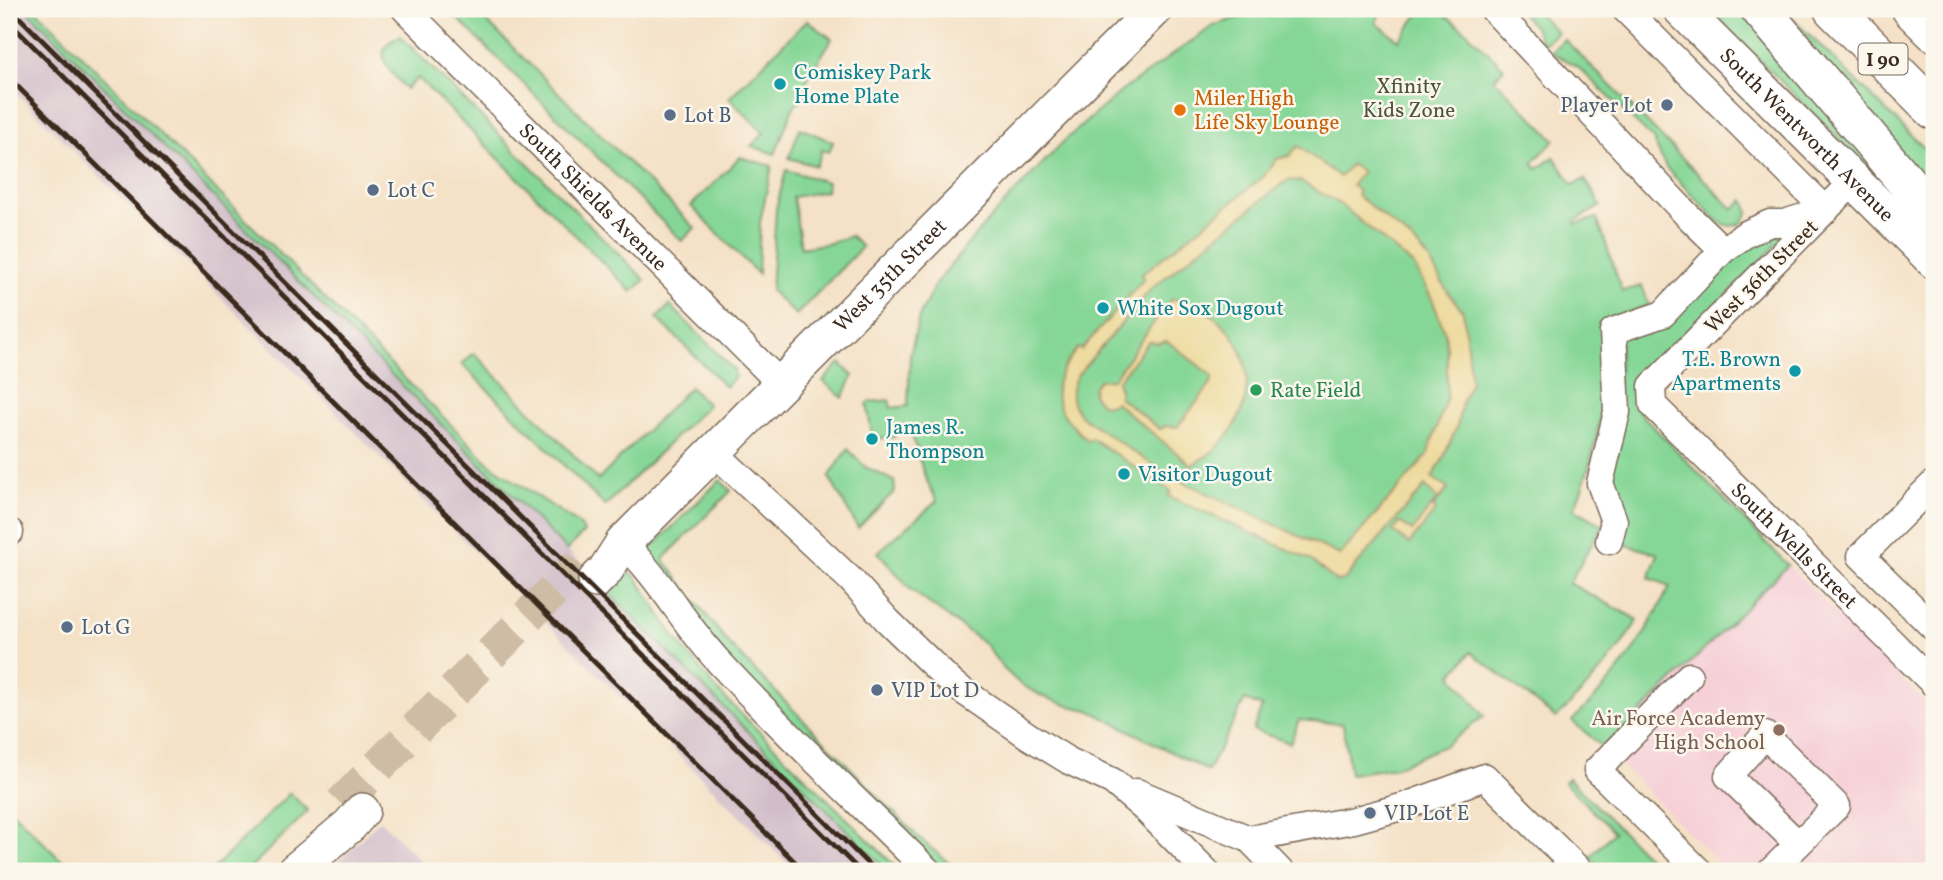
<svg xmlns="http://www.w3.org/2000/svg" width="1943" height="880" font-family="Vollkorn,serif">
  <rect width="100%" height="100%" fill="#fbf7ec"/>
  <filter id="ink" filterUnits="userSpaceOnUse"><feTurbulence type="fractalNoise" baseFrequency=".0143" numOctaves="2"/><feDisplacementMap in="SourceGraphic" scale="14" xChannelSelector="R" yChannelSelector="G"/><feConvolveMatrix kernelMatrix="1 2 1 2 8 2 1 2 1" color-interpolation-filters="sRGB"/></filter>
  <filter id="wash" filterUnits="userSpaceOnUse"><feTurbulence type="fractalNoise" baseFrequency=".00686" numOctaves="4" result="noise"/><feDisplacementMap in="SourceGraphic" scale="28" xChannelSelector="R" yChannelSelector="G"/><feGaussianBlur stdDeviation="1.57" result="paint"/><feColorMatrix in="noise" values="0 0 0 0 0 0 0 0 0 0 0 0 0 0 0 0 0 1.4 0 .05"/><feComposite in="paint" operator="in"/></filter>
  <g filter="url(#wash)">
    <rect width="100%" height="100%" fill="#f4e1c6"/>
    <path fill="#f6cfd7" d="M1788 565 1934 711V871H1727L1605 749Z"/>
    <path fill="#d1bdc9" d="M9 9H26L888 871H795L9 86Z
      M380 820 431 871H329Z"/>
    <path fill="#86d797" stroke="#60805a" stroke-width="2" d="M26 9H35L491 465 580 525 584 532 567 550Z
      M448 9H474L695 228 682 241Z
      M1255 9H1381L1376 23 1399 40 1423 9H1438L1467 32 1504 68 1494 79 1555 140 1533 162 1537 169 1554 157 1573 185 1585 179 1601 206 1575 221 1576 224 1597 218 1622 291 1642 286 1649 305 1602 322C1609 388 1599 449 1574 509L1603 525 1569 583 1638 620C1615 657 1588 688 1556 718L1471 652 1452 675 1484 716 1446 745 1396 767 1350 774 1343 724 1299 720 1290 743 1253 730 1262 707 1245 700 1208 771 1089 710 1069 706 1042 696 1020 684 1002 667 985 644 911 590 878 552 937 501 925 477 909 426 894 428 895 437 876 439 875 435 872 436 867 404 870 402 889 400 891 408 908 406 910 355 919 317 936 283 982 227 1065 140 1123 90 1213 26 1255 12Z
      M1518 9H1534L1557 32 1543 45 1535 28Z
      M1708 9H1744L1898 193 1893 198 1838 138Z
      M1783 9 1934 158V201Z
      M807 20 832 39 807 79 805 96 793 108 775 154 751 146 764 133 729 98Z
      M400 36 645 280 632 292 418 78 406 89C391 73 367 50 400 36Z
      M1564 39 1733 209 1743 200 1746 203 1748 212 1742 223C1732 228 1725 226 1717 220L1666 168 1653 139 1577 66 1551 52Z
      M800 128 833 142 829 152 822 150 816 166 789 158Z
      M740 157 772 166 760 222 758 274 691 206Z
      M786 170 827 182 826 191 793 197 801 248 830 243 851 236 862 247 796 315 771 291 776 209Z
      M1778 235 1782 239 1642 382C1637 394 1634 403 1642 415L1788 565 1605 749 1572 721C1617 678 1643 642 1670 586L1649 578 1658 554 1616 542 1610 493 1621 333 1745 246Z
      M670 305 734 370 735 377 726 387 657 318Z
      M474 353 598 480 690 387 708 405 605 506 462 364Z
      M840 363 853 376 843 398 823 381Z
      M848 449 865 467 894 481 895 491 858 528 829 477Z
      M720 480 731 491 663 559 728 643 920 839 959 871H944L938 867 724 657 648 551Z
      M629 572 636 577 676 639 717 690 900 871H888L607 591Z
      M1568 778 1662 871H1604L1590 857 1614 832 1564 782Z
      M290 793 308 811 247 871H211Z
      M9 808 72 871H24L9 856Z"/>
    <path fill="#eeda9e" stroke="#94825e" stroke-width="2" fill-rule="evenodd" d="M1298 146 1340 177 1351 164 1362 172 1352 185 1359 191 1357 195 1413 241 1426 255 1449 294 1463 311 1471 382 1463 399 1457 427 1442 461 1432 477 1448 489 1433 507 1436 510 1409 544 1393 531 1400 522 1412 531 1437 499 1425 486 1344 580 1337 582 1309 559 1168 496 1171 491 1091 438 1088 441C1052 409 1044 387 1078 348L1081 350 1144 279 1141 275 1263 177 1277 159 1289 156ZM1289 180 1300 181 1340 204 1414 266 1432 299 1445 333 1447 349V397L1427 456 1340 555 1166 474 1081 416C1069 403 1069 387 1079 373L1152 288 1283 183Z
      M1171 299C1262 314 1274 424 1191 465L1115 402 1110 405 1101 404 1093 394 1094 386 1099 380 1113 379ZM1149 341 1157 343 1167 341 1212 376 1211 384 1177 427 1166 426 1160 429 1119 397 1120 389 1117 382Z"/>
  </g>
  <g filter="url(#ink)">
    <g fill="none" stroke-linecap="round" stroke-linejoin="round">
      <path stroke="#cfbca4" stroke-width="35" stroke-dasharray="35 18" stroke-linecap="butt" d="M341 804 580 564"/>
      <g stroke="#7c6a59" stroke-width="29">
        <g id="minor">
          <path id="s1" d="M405 9 781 384"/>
          <path d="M1493 9 1687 215 1723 250"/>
          <path id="s2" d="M1854 181 1652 386 1653 405 1934 684"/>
          <path d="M714 452 851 580 888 621 953 684 1030 737 1069 761 1112 781 1147 811 1206 871"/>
          <path d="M1934 483 1861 556 1934 628"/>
          <path d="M9 533 10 532"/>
          <path d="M1609 541 1614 521 1600 483 1617 412 1613 331 1663 314 1723 250 1746 234 1770 223H1784L1826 210 1625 9"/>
          <path d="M623 543C660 578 685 626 720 663 786 735 859 802 928 871"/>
          <path d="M1689 676 1597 770 1699 871"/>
          <path d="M1137 792 1249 839 1280 871"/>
          <path d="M1249 839 1354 820 1405 806 1485 777 1580 871"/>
          <path d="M1771 871 1837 806 1765 735 1728 776 1798 844"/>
        </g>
      </g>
      <g stroke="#7c6a59" stroke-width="38">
        <g id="major">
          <path id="s3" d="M1681 9 1934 261"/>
          <path id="s4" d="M596 580 605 571 623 543 1155 9"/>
          <path d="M295 871 350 825 362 811"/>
        </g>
      </g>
      <g stroke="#7c6a59" stroke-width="41">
        <path id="highway" d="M1760 9 1934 215
          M1833 9 1934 110
          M1911 9 1934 32"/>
      </g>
      <use href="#minor" stroke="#fff" stroke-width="26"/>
      <use href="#major" stroke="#fff" stroke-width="35"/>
      <use href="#highway" stroke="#fff" stroke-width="38"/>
      <path stroke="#3b2a1e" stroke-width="5" d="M11 9 875 871
        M9 22 860 871
        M9 78 804 871"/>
    </g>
  </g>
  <g fill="#0f9aa8" stroke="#fbf7ec" stroke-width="2.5">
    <circle cx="780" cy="84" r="7"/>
    <circle cx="1103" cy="308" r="7"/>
    <circle cx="1795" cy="371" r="7"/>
    <circle cx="872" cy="439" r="7"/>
    <circle cx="1124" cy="474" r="7"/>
  </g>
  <g fill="#5c6f8a" stroke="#fbf7ec" stroke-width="2.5">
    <circle cx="1667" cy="105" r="7"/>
    <circle cx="670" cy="115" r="7"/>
    <circle cx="373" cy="190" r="7"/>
    <circle cx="67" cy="627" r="7"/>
    <circle cx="877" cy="690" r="7"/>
    <circle cx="1370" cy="813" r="7"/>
  </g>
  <circle fill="#e8710a" stroke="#fbf7ec" stroke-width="2.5" cx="1180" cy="110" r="7"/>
  <circle fill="#2e9e5b" stroke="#fbf7ec" stroke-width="2.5" cx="1256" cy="390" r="7"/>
  <circle fill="#8d6e63" stroke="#fbf7ec" stroke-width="2.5" cx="1779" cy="730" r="7"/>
  <g text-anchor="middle" stroke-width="5" stroke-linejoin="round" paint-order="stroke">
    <rect fill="#fbf7ec" stroke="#75685c" stroke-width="2" x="1858.5" y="43.5" width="49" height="31" rx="5"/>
    <g font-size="19" font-weight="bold" fill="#3b2a1e">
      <text x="1883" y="66">I 90</text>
    </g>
    <g font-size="21" fill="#0d838f" stroke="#fbf7ec" text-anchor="start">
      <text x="794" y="79">Comiskey Park<tspan x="794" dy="24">Home Plate</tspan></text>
      <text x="1117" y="315">White Sox Dugout</text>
      <text x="1781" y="366" text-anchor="end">T.E. Brown<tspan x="1781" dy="24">Apartments</tspan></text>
      <text x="886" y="434">James R.<tspan x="886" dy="24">Thompson</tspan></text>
      <text x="1138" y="481">Visitor Dugout</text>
    </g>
    <g font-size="21" fill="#4e553c" stroke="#fbf7ec">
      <text x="1409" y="93">Xfinity<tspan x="1409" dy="24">Kids Zone</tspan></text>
    </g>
    <g font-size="21" fill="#c56008" stroke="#fbf7ec" text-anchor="start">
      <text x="1194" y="105">Miler High<tspan x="1194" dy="24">Life Sky Lounge</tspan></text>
    </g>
    <g font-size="21" fill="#4e5e75" stroke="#fbf7ec" text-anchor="start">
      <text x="1653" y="112" text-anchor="end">Player Lot</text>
      <text x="684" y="122">Lot B</text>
      <text x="387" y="197">Lot C</text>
      <text x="81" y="634">Lot G</text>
      <text x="891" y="697">VIP Lot D</text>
      <text x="1384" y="820">VIP Lot E</text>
    </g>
    <g font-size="21" fill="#3b2a1e" stroke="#fbf7ec">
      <text dy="7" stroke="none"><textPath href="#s3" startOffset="178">South Wentworth Avenue</textPath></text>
      <text dy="7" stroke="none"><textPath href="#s1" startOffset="266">South Shields Avenue</textPath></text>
      <text dy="7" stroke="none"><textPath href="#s4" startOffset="424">West 35th Street</textPath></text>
      <text transform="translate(1761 276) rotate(-45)" y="7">West 36th Street</text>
      <text dy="7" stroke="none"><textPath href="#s2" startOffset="506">South Wells Street</textPath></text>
    </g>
    <g font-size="21" fill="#27864d" stroke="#fbf7ec" text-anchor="start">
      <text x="1270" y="397">Rate Field</text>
    </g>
    <g font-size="21" fill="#785e54" stroke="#fbf7ec" text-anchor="end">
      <text x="1765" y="725">Air Force Academy<tspan x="1765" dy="24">High School</tspan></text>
    </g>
  </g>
  <rect width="1943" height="880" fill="none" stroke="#fbf7ec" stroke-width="35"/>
</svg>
